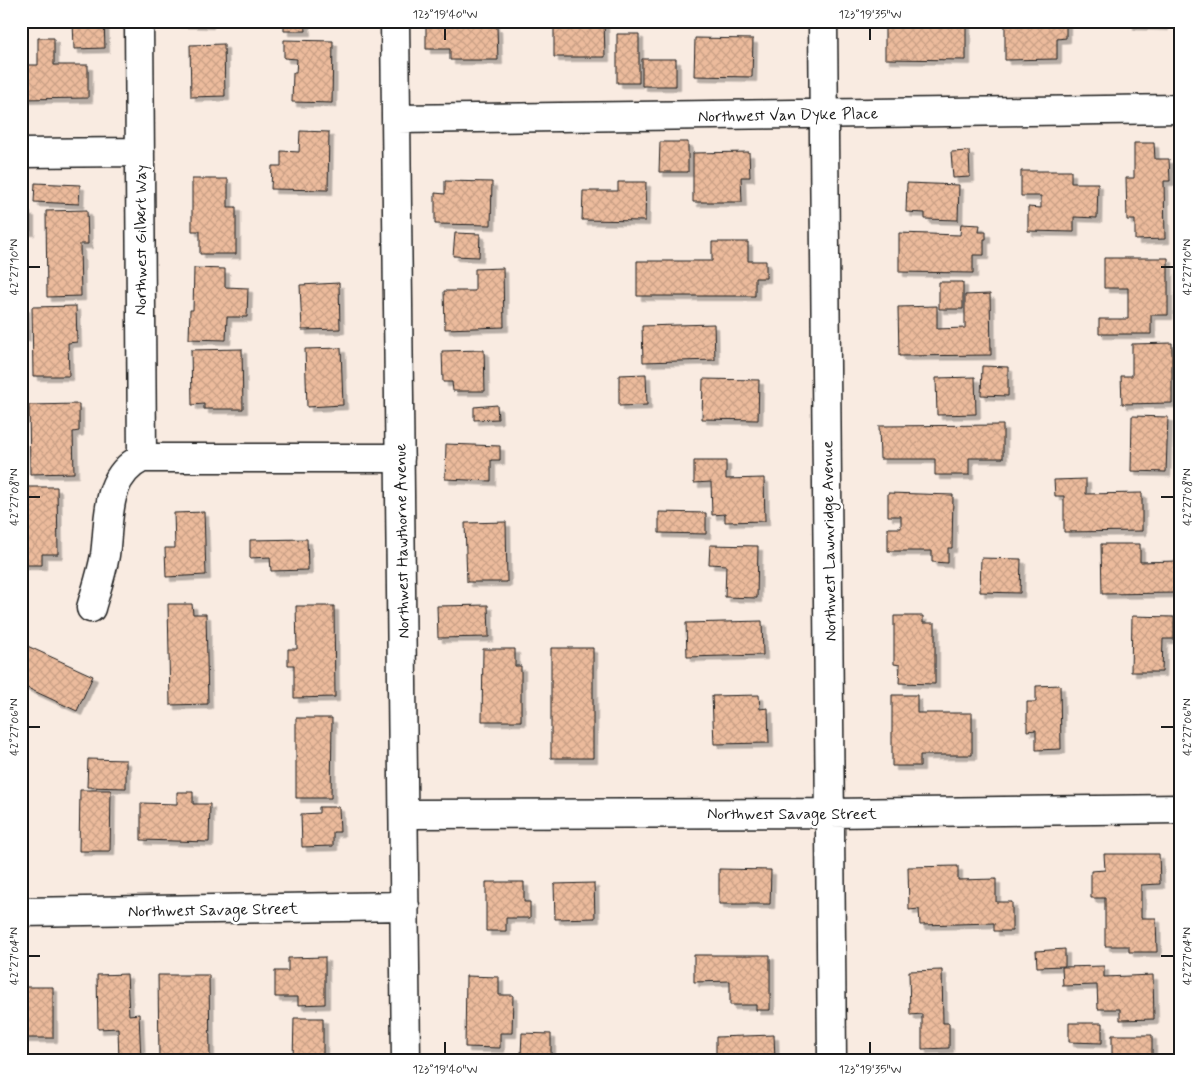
<svg xmlns="http://www.w3.org/2000/svg" width="1201" height="1082" font-family="Mynerve,sans-serif">
  <defs>
    <pattern id="building-cross-hatch" width="8" height="8" patternUnits="userSpaceOnUse" patternTransform="scale(1.25)"><rect width="8" height="8" fill="#ecbb9c"/><path d="M0 0l8 8M0 8l8-8" fill="none" stroke="#caa086"/></pattern>
    <filter id="shadow"><feDropShadow dx="4.5" dy="4.5" stdDeviation="0" flood-color="#0004"/></filter>
  </defs>
  <rect width="100%" height="100%" fill="#f9ebe1"/>
  <filter id="ink" filterUnits="userSpaceOnUse"><feTurbulence type="fractalNoise" baseFrequency=".02" numOctaves="2"/><feDisplacementMap in="SourceGraphic" scale="10" xChannelSelector="R" yChannelSelector="G"/><feConvolveMatrix kernelMatrix="1 2 1 2 8 2 1 2 1" color-interpolation-filters="sRGB"/></filter>
  <g filter="url(#ink)">
    <path fill="url(#building-cross-hatch)" stroke="#1c1c1c" filter="url(#shadow)" d="M73 21H104L105 48 74 49Z
      M177 21H209V24L177 23Z
      M284 21H305L306 31H284Z
      M426 21H494V27H497L498 60H450V49H426Z
      M554 21H604L605 57H554Z
      M899 21H966V60L885 59V26H899Z
      M1005 21H1066V38L1057 39V59L1005 60Z
      M1129 21H1164V26L1129 25Z
      M617 34H639V83H617Z
      M38 38H54V65H88V98L21 99V65H38Z
      M695 38 753 39 752 77 694 76Z
      M284 40 333 41 332 103 292 102 293 73H296L297 59 284 58Z
      M224 44 225 96 191 97 190 45Z
      M642 59H676V86H642Z
      M300 131 329 132 328 190 271 189 272 166H281V151L299 152Z
      M660 142H688V172H659Z
      M1134 143H1154L1155 159H1169L1170 181H1164L1165 239 1135 240V220H1127L1126 178H1134Z
      M969 151 970 177 953 178 951 152Z
      M749 152 750 177H741L742 202H693V153Z
      M1021 171H1071V183H1098L1097 218 1074 217V232L1028 231V207L1041 208V196H1021Z
      M192 179H228V207H236V254H200V231H192Z
      M445 181 492 182 491 225 435 224V193L445 194Z
      M618 182H646L645 221 582 220 583 191H618Z
      M35 183 80 185 79 204 34 202Z
      M907 183 959 185 958 220 925 219V213L906 212Z
      M87 210 88 244H80L81 296 47 297 46 211Z
      M21 212H30V231H21Z
      M961 224 980 225 979 232H986V239H984V255H973V273L899 272V233L960 235Z
      M455 233 480 234 479 257 453 256Z
      M712 242H748V261H766V278H755V296H637V261H712Z
      M1104 258H1168V315H1151V334H1099V319H1128V288H1104Z
      M194 268 225 269V287L248 288 247 317H227L226 340 189 339 190 310H193Z
      M503 268 504 327 445 329 444 291H475V269Z
      M939 282H963V309H939Z
      M339 283 340 329 302 330 300 285Z
      M990 294 991 355 899 356 898 307 937 306V329L965 328V295Z
      M76 306 77 342 68 343 69 376H33L32 307Z
      M21 307H25L26 337H21Z
      M714 324 715 360 643 362 642 326Z
      M1172 343V403L1122 404 1121 376H1132V344Z
      M341 348 343 405 307 407 305 349Z
      M242 349 243 409H204V404L192 405 191 350Z
      M484 350 485 391H453L452 382H443L442 351Z
      M982 366 1008 367V396L981 395Z
      M646 374 647 405 619 406V375Z
      M975 377 976 414 937 415 936 378Z
      M703 379 759 380 758 420 702 419Z
      M79 404V431L73 432 74 473 30 474 29 405Z
      M497 405 498 419 474 420V407Z
      M1132 416 1168 417 1166 472 1131 471Z
      M1003 425V458H969V475H935V459H880L879 426Z
      M446 444 500 446V460H491V481L445 479Z
      M694 461H726V479L764 478 765 521 725 522V514L712 515 711 482 694 483Z
      M1086 479V494L1142 493V531L1064 532V496H1055L1054 480Z
      M21 487H57L58 554H42V565H21Z
      M888 493 953 495 952 548H948V563L932 562V551H888V528H901V516H888Z
      M204 512 206 575 166 577 165 548H175L174 513Z
      M659 512 706 513V534L659 533Z
      M506 522 507 582H467L465 523Z
      M307 539 308 570 271 571 270 557 250 558V540Z
      M1101 544H1140V562L1177 561V593L1102 594Z
      M710 545 758 546 757 598 725 597 726 565 709 564Z
      M981 558 1021 559 1020 593 980 592Z
      M168 604H192L193 614H206L208 704 170 705Z
      M488 605 489 637 438 638 437 606Z
      M296 606H334L335 697 294 698V665H288V649H297Z
      M894 616H923V623H935V684L899 683 900 665 894 664Z
      M1132 616 1174 617V639H1163L1162 672H1131Z
      M762 621 763 655 687 657 686 623Z
      M23 644 93 676 77 711 21 685V648Z
      M551 648H593V758H551Z
      M483 649H515V666H521V721H482Z
      M1060 685 1061 749 1036 750V730L1027 731V702H1036V686Z
      M759 695 760 709 768 708 769 743 714 744 712 696Z
      M892 695H917V713H972V755H920V766H892Z
      M296 718H332L331 798H296Z
      M88 759 126 760V788L87 787Z
      M80 790H111L110 851H79Z
      M177 792H193V804H210L209 842 141 840V803L177 804Z
      M319 807H339L340 832H333V846L302 847 301 814 319 813Z
      M1104 854H1159L1160 884 1141 885V918H1156L1157 952H1129V946H1105V898H1091V871L1105 870Z
      M958 866V880L996 879V902H1012V931H994V923L920 925 919 909 909 910 908 867Z
      M719 869 771 870 770 904H719Z
      M486 882H524V902H530V918H506V931H486Z
      M594 883 595 918 555 919 554 884Z
      M1065 949V966L1037 967 1036 951Z
      M694 955H770V1010H756V1005H730V981L694 982Z
      M325 957V1004L298 1005V997H275V971H288V958Z
      M1104 966V977L1153 975 1154 1019 1120 1020V1009H1098L1097 985 1063 986 1062 967Z
      M942 970 943 1023H949V1048L922 1049V1014L910 1015 909 971Z
      M127 974 129 1015 139 1014 141 1061H119L118 1028 98 1029 97 975Z
      M158 975H209L210 1058 159 1059Z
      M466 976 499 977V995H513L512 1033H500V1048L465 1047Z
      M21 987H53V1038H21Z
      M294 1018H323V1061H293Z
      M1069 1023H1102V1043L1069 1042Z
      M522 1033 551 1034V1056L521 1055Z
      M774 1035 775 1061H716V1037Z
      M1112 1035H1152V1061H1112Z
      M905 1056 949 1057V1061H905Z"/>
    <g fill="none" stroke-linecap="round" stroke-linejoin="round">
      <g stroke="#1c1c1c" stroke-width="31">
        <path id="minor" d="M139 21 142 458
          M395 21 406 1061
          M823 21 832 1061
          M397 119 1180 109
          M21 153 140 152
          M91 608C96 590 102 573 105 555 110 519 104 477 142 458H400
          M404 814 830 813 1180 809
          M21 912 405 906"/>
      </g>
      <use href="#minor" stroke="#fff" stroke-width="28"/>
    </g>
  </g>
  <path fill="none" stroke="#1c1c1c" stroke-width="2" d="M445 28V40M870 28V40M28 267H40M1161 267H1174M28 497H40M1161 497H1174M28 727H40M1161 727H1174M28 956H40M1161 956H1174M445 1042V1054M870 1042V1054"/>
  <g text-anchor="middle" stroke-width="5" stroke-linejoin="round" paint-order="stroke">
    <g font-size="16" fill="#1c1c1c" stroke="#fff">
      <text transform="translate(788 114) rotate(-1)" y="6">Northwest Van Dyke Place</text>
      <text transform="translate(140 240) rotate(-90)" y="6">Northwest Gilbert Way</text>
      <text transform="translate(401 541) rotate(-91)" y="6">Northwest Hawthorne Avenue</text>
      <text transform="translate(828 541) rotate(-91)" y="6">Northwest Lawnridge Avenue</text>
      <text x="792" y="819">Northwest Savage Street</text>
      <text transform="translate(213 909) rotate(-1)" y="6">Northwest Savage Street</text>
    </g>
  </g>
  <rect width="1201" height="1082" fill="none" stroke="#fff" stroke-width="55"/>
  <rect x="28" y="28" width="1146" height="1026" fill="none" stroke="#1c1c1c" stroke-width="2"/>
  <g font-size="12" text-anchor="middle" fill="#1c1c1c">
    <text x="445" y="18">123°19'40"W</text>
    <text x="870" y="18">123°19'35"W</text>
    <text transform="translate(14 267) rotate(-90)" y="4">42°27'10"N</text>
    <text transform="translate(1187 267) rotate(-90)" y="4">42°27'10"N</text>
    <text transform="translate(14 497) rotate(-90)" y="4">42°27'08"N</text>
    <text transform="translate(1187 497) rotate(-90)" y="4">42°27'08"N</text>
    <text transform="translate(14 727) rotate(-90)" y="4">42°27'06"N</text>
    <text transform="translate(1187 727) rotate(-90)" y="4">42°27'06"N</text>
    <text transform="translate(14 956) rotate(-90)" y="4">42°27'04"N</text>
    <text transform="translate(1187 956) rotate(-90)" y="4">42°27'04"N</text>
    <text x="445" y="1073">123°19'40"W</text>
    <text x="870" y="1073">123°19'35"W</text>
  </g>
</svg>
